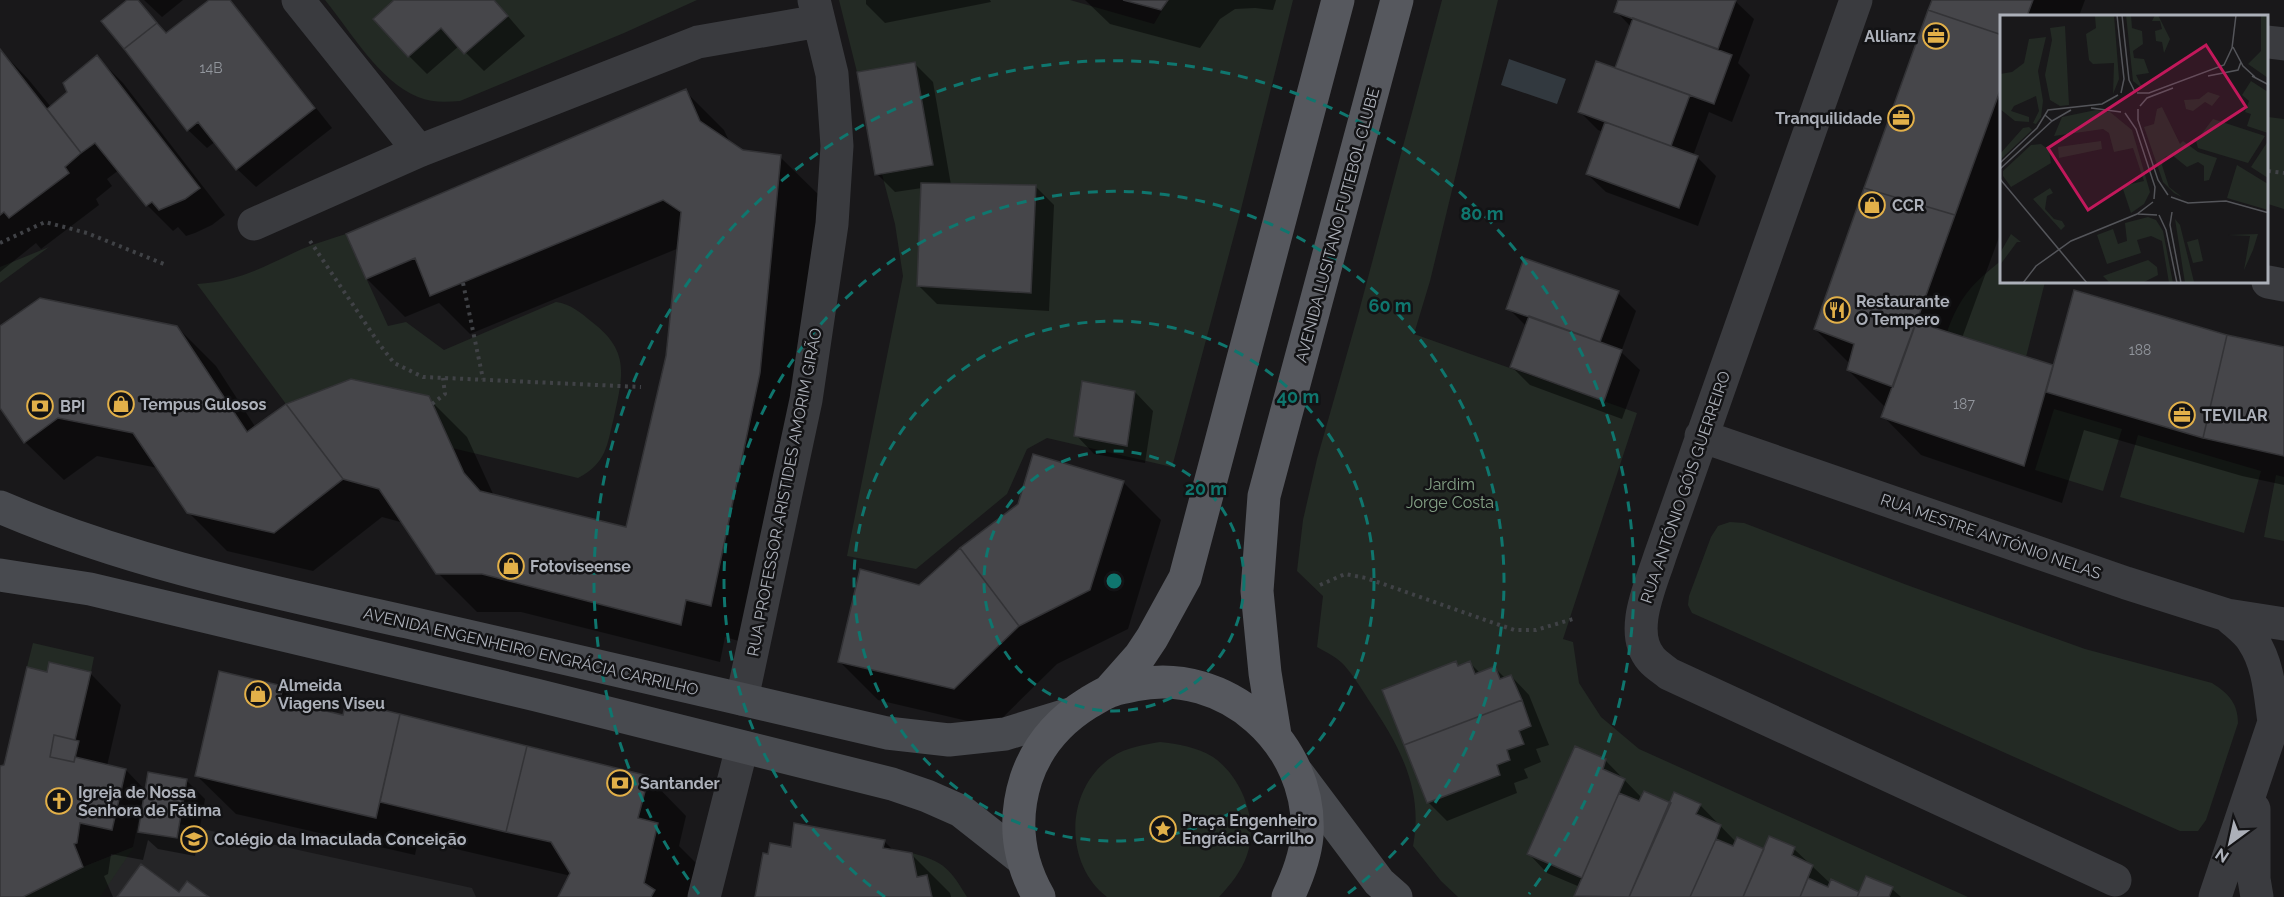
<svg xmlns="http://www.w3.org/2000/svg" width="2284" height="897" font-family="Raleway,sans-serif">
  <rect width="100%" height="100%" fill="#19181a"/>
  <path fill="#252527" d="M148 772 187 779 180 824 472 888 476 897H23L83 867 133 847Z"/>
  <path fill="#232a24" d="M325 0H697L624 33 460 101C446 102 432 103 418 97 380 82 351 32 325 0Z
    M839 0H1070L1154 24 1168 0H1293L1240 213 1172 467 1047 438 1027 449 1007 494 916 569 847 556 903 276 895 224 882 174 933 164 915 62 857 72Z
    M1442 0H1498L1430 281 1414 334 1637 413 1563 639 1573 642 1579 683 1601 717 1639 749 1968 897H1458L1441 881 1413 846C1424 789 1399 745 1368 699 1361 688 1353 675 1344 665 1338 658 1326 652 1317 647L1323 596 1297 571 1303 520 1317 459 1358 315Z
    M2268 117 2284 119V209L2268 204Z
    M346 234 388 326 406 322 444 350 556 302C571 304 581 313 592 322 630 351 623 375 614 417 607 445 607 463 578 478L452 448 429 396 351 379 286 404 197 284C240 281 263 267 302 249 316 243 331 239 346 234Z
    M49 247 0 283V267Z
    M2002 260V282H2045L2026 357 1947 332C1960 296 1972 284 2002 260Z
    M2054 409 2122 429 2103 491 2035 470Z
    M2138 435 2261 471 2244 533 2120 497Z
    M2276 475 2284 477V541L2264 537Z
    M1730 522 1744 523 1907 585 2085 649 2212 683C2228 693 2238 703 2238 723L2206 820 2198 831H2180L1692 613 1688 605 1689 596 1711 537 1718 526Z
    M33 643 94 657 91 672 49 662 47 672 27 667Z
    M1160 742C1178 744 1197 747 1213 757 1242 777 1259 821 1247 855 1241 872 1231 884 1219 897H1107C1063 863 1065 788 1112 757 1127 747 1143 745 1160 742Z
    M134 847 100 897H23L83 867Z
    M912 853C945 862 950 869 967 897H932L927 875 917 877Z"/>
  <path fill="#32393f" d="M1509 59 1566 79 1557 104 1501 85Z"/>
  <path fill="#0007" d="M130 0H137L167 34 211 0H230L332 128 256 187 237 169 216 141 207 148 188 130 125 48Z
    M144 0H183L162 17Z
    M396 0H494L525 36 484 71 459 46 427 74 409 56Z
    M866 0H990L991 2 885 23 866 4Z
    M1085 0H1276L1273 10 1255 8 1235 9 1220 19 1200 48 1110 24Z
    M1620 0H1734L1754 19 1738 63 1750 75 1732 122 1709 112 1693 156 1698 158 1716 176 1698 226 1606 192 1587 174 1603 132 1598 130 1580 112 1616 70 1631 27 1616 11Z
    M1934 0H2085L2079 16H2002V229L1962 338 2054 367 2226 336 2284 349V485L2242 476 2084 430 2062 503 1921 455 1883 416 1886 408 1848 370 1850 364 1815 329Z
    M0 50 28 79 51 107 69 92 97 57 123 83 225 215 212 225 195 233 186 236 178 227 173 231 147 205 119 170 107 179 112 186 96 199 99 205 41 249 36 243 0 272Z
    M914 63 933 82 951 185 1035 186 1054 205 1049 311 937 304 918 285 922 188 895 192 877 174Z
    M685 91 724 130 730 143 742 151 780 157 819 195 798 412 749 644 725 637 720 662 521 612H477L438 573 404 523 382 517 313 571 227 551 188 512 158 468 97 456 64 480 25 442 0 405V328L177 327 216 366 256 428 428 398 467 437 494 496 628 529 667 357 679 248 470 334 439 303 405 317 367 279Z
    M1618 293 1636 311 1621 352 1640 370 1622 419 1530 385 1512 367 1527 327 1508 308Z
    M1135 392 1153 411 1145 463 1094 454 1076 435Z
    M1123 482 1161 520 1128 629 1057 664 993 727 878 700 840 662 920 586Z
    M1456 663 1460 667 1470 663 1480 673 1494 667 1506 679 1511 676 1529 695 1549 745 1536 749 1541 762 1524 769 1528 778 1514 783 1517 793 1447 821 1428 802 1384 691Z
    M90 673 121 705 107 766 126 770 146 791 187 781 205 799 195 856 158 849 148 840 143 860 111 854 108 874 104 876 113 897H0V768L5 766 48 674Z
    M283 687 302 707 344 717 347 702 648 777 686 816 679 846 696 863 688 897H559L571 876 418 840 415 855 236 814 197 776Z
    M1605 760 1642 798 1672 805H1700L1736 842 1765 851 1794 849 1831 884 1832 881 1860 894 1867 878 1892 889 1901 897H1578L1576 895 1580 887 1547 873 1529 854Z
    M884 841 895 852 911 854 950 893 951 897H756L769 856 792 849Z"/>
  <path fill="#46464a" stroke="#333336" stroke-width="1.5" d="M127 0H138L157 23 124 49 101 21Z
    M209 0H230L315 108 236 170 198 122 187 131 124 49 157 23 166 33Z
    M394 0H494L508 16 464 54 441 28 408 57 373 19Z
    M1123 0H1168L1161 10Z
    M1618 0H1736L1718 49 1614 12Z
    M1932 0H2033L2027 16H2002V35L1928 10Z
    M1928 10 2002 35V85L1955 215 1864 188Z
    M1633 18 1732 55 1714 104 1615 68Z
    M0 49 81 153 65 167 69 173 9 218 4 212 0 215Z
    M97 55 200 188 185 199 159 210 152 202 146 206 95 143 81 153 47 109 67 92 63 83Z
    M1596 61 1690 95 1671 146 1578 112Z
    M915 62 933 165 875 175 857 72Z
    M686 89 700 121 743 150 781 155 760 373 711 606 686 600 681 625 482 574H436L379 489 343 479 286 404 351 379 429 396 464 473 480 491 626 527 666 356 681 212 663 200 430 296 415 258 366 279 346 234Z
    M1605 122 1698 156 1679 208 1586 174Z
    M921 183 1036 185 1031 293 917 286Z
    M1864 188 1955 215 1893 387 1847 370 1854 344 1814 329Z
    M1524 258 1619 291 1600 342 1506 309Z
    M2074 290 2227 335 2203 438 2046 392Z
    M40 298 177 326 247 432 286 404 343 479 274 533 187 513 133 433 58 418 24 443 0 408V326Z
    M1529 316 1622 350 1604 401 1510 367Z
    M1916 322 2053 365 2024 466 1881 417Z
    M2227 335 2284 347V456L2203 438Z
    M1082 381 1135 391 1127 446 1074 436Z
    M1033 454 1124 481 1090 590 1019 626 960 548 1018 504Z
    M960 548 1019 626 954 689 838 662 860 569 919 585Z
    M1456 661 1458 666 1470 661 1475 674 1495 666 1500 679 1511 675 1522 700 1404 745 1382 690Z
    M49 662 91 672 75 740 54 735 50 757 74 762 75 757 126 769 112 830 80 823 77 843 74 844 83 867 23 897H0V766L4 765 27 667 47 672Z
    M219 671 283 686 280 700 343 715 346 701 400 714 376 818 195 776Z
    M1522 700 1531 726 1519 731 1524 744 1507 750 1510 760 1497 765 1500 775 1427 803 1404 745Z
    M400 714 527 746 506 832 380 802Z
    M54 735 79 741 74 762 50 757Z
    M527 746 649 776 638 818 658 823 644 883 655 890 651 897H558L570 873 551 842 506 832Z
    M1575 746 1606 759 1603 769 1625 779 1582 878 1527 854Z
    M148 772 187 779 177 838 138 832Z
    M1644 791 1671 803 1629 897 1574 896 1619 793 1639 801Z
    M1674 792 1701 804 1696 814 1721 825 1716 839 1690 897H1629Z
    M794 823 885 840 883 848 912 853 917 877 927 875 932 897H755L763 853 768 854 770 843 791 847Z
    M1769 836 1795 847 1792 855 1813 865 1800 897H1743Z
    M1737 837 1764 849 1743 897H1690L1716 839 1733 846Z
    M141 864 179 892 187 881 209 897H117Z
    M1866 876 1893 887 1889 897H1857Z
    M1808 878 1828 887 1831 879 1859 892 1857 897H1800Z"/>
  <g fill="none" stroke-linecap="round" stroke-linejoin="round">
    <path stroke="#404246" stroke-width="4" stroke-dasharray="3 4.5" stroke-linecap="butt" d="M2268 171 2284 173
      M310 241 380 345 394 363 423 377 641 387
      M0 243 45 222 87 233 164 264
      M463 283 483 379
      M432 404 445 394 443 378
      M1320 585 1345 574 1366 578 1514 630H1536L1573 619"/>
    <path stroke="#3a3b3f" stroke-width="33" d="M298 0 419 151
      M1856 0 1660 556C1651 585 1628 632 1651 659 1656 665 1663 669 1669 674L2115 880
      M2268 42 2284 44
      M254 224 419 151 698 42 819 21
      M2268 282 2284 285
      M1701 436 2126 583 2227 615 2284 624
      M2227 615C2235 623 2247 631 2253 641 2269 665 2270 695 2274 722
      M742 699 806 400 832 224 837 146 832 74 814 0
      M2254 809V879L2257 897
      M704 897 742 747
      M2215 897 2274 722 2284 708"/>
    <path stroke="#484a4f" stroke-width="33" d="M0 507C130 563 269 591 407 622 567 658 727 696 887 733L949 740 1005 734 1070 714
      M0 575 90 589 536 695 892 784 927 796 961 811 1022 859
      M1298 774 1379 882 1396 897"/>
    <path stroke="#56585e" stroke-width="33" d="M1109 691 1140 656 1152 638 1185 578 1338 0
      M1275 735 1265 673 1257 591 1264 496 1397 0
      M1039 897C1018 860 1013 820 1026 779 1037 746 1059 721 1088 703 1095 699 1101 695 1108 692 1116 688 1126 687 1135 685 1225 666 1313 743 1307 836 1305 858 1297 878 1288 897"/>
  </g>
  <g fill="none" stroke="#0f766e" stroke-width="3" stroke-dasharray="10 8">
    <circle cx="1114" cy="581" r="130"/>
    <circle cx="1114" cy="581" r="260"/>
    <path d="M885 897A390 390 0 1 1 1343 897"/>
    <path d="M699 894A520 520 0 1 1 1529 894"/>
  </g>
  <defs>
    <g id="office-ring" transform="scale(1.35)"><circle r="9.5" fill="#131315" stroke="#e2b049" stroke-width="1.5"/><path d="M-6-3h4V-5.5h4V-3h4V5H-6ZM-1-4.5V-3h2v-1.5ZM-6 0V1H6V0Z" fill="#e2b049"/></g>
    <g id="shop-ring" transform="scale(1.35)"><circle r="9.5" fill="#131315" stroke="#e2b049" stroke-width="1.5"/><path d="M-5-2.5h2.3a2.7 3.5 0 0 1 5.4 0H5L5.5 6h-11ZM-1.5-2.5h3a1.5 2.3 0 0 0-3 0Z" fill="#e2b049"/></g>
    <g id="restaurant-ring" transform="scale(1.35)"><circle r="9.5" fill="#131315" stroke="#e2b049" stroke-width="1.5"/><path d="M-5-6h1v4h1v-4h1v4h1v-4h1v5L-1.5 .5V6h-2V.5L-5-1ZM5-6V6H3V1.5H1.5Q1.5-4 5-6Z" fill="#e2b049"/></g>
    <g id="bank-ring" transform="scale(1.35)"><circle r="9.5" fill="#131315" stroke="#e2b049" stroke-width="1.5"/><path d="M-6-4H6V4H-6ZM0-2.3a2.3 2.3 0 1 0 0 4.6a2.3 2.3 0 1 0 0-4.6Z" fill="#e2b049"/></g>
    <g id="church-ring" transform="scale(1.35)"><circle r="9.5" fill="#131315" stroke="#e2b049" stroke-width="1.5"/><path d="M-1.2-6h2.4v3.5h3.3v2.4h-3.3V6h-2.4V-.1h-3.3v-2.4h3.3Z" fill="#e2b049"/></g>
    <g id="sight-ring" transform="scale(1.35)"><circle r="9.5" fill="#131315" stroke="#e2b049" stroke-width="1.5"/><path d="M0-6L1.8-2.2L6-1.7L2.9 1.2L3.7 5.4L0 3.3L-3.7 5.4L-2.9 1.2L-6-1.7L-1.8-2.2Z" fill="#e2b049"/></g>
    <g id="school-ring" transform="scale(1.35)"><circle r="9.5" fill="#131315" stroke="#e2b049" stroke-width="1.5"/><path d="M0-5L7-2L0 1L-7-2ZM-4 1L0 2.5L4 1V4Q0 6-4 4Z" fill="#e2b049"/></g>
  </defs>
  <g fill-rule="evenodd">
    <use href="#office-ring" x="1936" y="36"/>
    <use href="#office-ring" x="1901" y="118"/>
    <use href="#shop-ring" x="1872" y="205"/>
    <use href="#restaurant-ring" x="1837" y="310"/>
    <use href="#shop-ring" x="121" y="404"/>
    <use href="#bank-ring" x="40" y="406"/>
    <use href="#office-ring" x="2182" y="415"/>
    <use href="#shop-ring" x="511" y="566"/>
    <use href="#shop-ring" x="258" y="694"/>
    <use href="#bank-ring" x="620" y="783"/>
    <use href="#church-ring" x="59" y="801"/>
    <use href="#sight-ring" x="1163" y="829"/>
    <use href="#school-ring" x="194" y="839"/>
  </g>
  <g text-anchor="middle" stroke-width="5" stroke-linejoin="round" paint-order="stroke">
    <g font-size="14" fill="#92969d">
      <text x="211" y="73">14B</text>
      <text x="2140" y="355">188</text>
      <text x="1964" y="409">187</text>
    </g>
    <g font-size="16" font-weight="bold" fill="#acb0b9" stroke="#131315" text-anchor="start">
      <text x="1916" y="42" text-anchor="end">Allianz</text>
      <text x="1882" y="124" text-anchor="end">Tranquilidade</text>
      <text x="1892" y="211">CCR</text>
      <text x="1856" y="307">Restaurante<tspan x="1856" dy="18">O Tempero</tspan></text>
      <text x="140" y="410">Tempus Gulosos</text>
      <text x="60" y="412">BPI</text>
      <text x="2202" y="421">TEVILAR</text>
      <text x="530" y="572">Fotoviseense</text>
      <text x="278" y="691">Almeida<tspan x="278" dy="18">Viagens Viseu</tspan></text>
      <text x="640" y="789">Santander</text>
      <text x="78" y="798">Igreja de Nossa<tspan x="78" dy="18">Senhora de Fátima</tspan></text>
      <text x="1182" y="826">Praça Engenheiro<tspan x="1182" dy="18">Engrácia Carrilho</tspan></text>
      <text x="214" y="845">Colégio da Imaculada Conceição</text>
    </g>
    <g font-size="16" fill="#acb0b9" stroke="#131315">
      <text transform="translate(1337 225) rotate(-75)" y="6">AVENIDA LUSITANO FUTEBOL CLUBE</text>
      <text transform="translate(1685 487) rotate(-71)" y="6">RUA ANTÓNIO GÓIS GUERREIRO</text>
      <text transform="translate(784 492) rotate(-79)" y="6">RUA PROFESSOR ARISTIDES AMORIM GIRÃO</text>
      <text transform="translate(1991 536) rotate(19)" y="6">RUA MESTRE ANTÓNIO NELAS</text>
      <text transform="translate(531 651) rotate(13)" y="6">AVENIDA ENGENHEIRO ENGRÁCIA CARRILHO</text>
    </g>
    <g font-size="16" fill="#85a287" stroke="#131315">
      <text x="1450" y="490">Jardim<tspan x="1450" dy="18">Jorge Costa</tspan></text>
    </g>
  </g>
  <g transform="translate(2000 15)">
    <rect width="268" height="268" fill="#19181a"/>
    <path d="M114 0 119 64 113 79 114 48 93 49 89 45 86 19 96 13 95 1ZM126 0H131L132 13 142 16 143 29 133 36 134 43 144 44 149 58 136 60 143 74 133 66ZM155 0H158L170 24 164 38 162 27 156 26 155 16 162 14 160 6H152ZM261 0H268V63L248 49 261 36ZM65 11 69 90 60 91 50 85 45 60 52 25 50 13ZM46 22 38 56 43 86 41 102 36 109 33 108 39 96 36 81 14 91 11 96 29 102V107L15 106 0 94V59L12 57 24 48 29 24ZM251 66 268 77V118L247 111 251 99 245 97 249 86 242 80ZM208 77 220 81 212 91 205 87 193 96 186 94 184 85 199 84ZM162 92 180 129 183 126 198 137 217 143 209 165 204 166V151L198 147 187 152 172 140 165 142 162 150 169 172 182 182 174 178 163 167 144 112 154 109 157 94ZM96 95 110 97 132 115 150 177 144 189 131 198 122 171 144 166 133 133 114 137 109 118 103 114 54 121 62 102ZM213 104 265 121 248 148 198 133 196 126ZM29 112 32 115 0 145V139L23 113ZM101 126 102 134 59 143 58 132ZM268 126V163L251 152ZM41 129 49 135 51 148 11 172 3 161V156L31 130ZM237 150 268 169V195L227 183ZM50 173 53 178 47 181 45 194 54 204 62 206 65 211 61 215 33 184ZM148 202 156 205 163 216 173 268H169L162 226 151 221 137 225 141 238 107 249 97 220 113 214 118 229 127 226 125 208ZM175 204 180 210 194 267 185 268ZM11 219 21 227H17L0 250V238ZM258 219 253 235 244 255 250 221 228 220ZM198 224 203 246 193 248 187 227ZM148 245 157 252 158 260 142 268H110L103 261Z" fill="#232a24"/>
    <path fill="none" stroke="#54555a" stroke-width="1.5" d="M117 0 124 64 121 78M122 0 129 65 135 77M233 32 243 51 255 62M208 61 238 55 241 47M252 61 269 70M137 78H149L224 50 232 33 236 0M140 91 147 83 173 73M91 93 121 97M138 94V105L158 165 168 180M125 98 136 114 155 172 154 184M45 100 52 106 71 95M0 148 37 113 48 95 102 89 118 80M0 154 52 106M0 164 87 268M171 182 188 188 226 186 269 198M172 197 170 210 181 268M138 199 157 200M159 200 166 215 177 268M23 268 36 251 71 226 137 199 153 187"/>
    <path fill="#c2185b" fill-opacity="0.15" stroke="#c2185b" stroke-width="3" d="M206 30 246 92 88 195 48 133Z"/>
    <rect width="268" height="268" fill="none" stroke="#acb0b9" stroke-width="3"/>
  </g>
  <circle cx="1114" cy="581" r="9" fill="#0f766e" stroke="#131315" stroke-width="3"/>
  <g font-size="18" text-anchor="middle" font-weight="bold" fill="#0f766e" stroke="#131315" stroke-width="5" stroke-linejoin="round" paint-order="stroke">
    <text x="1482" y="220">80 m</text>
    <text x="1390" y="312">60 m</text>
    <text x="1298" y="403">40 m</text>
    <text x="1206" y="495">20 m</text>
  </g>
  <g transform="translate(2230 843) rotate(213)" stroke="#131315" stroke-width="4.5" paint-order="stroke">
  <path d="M0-4.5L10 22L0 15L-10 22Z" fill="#acb0b9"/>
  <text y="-9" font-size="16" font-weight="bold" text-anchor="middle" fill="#acb0b9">N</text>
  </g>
</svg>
